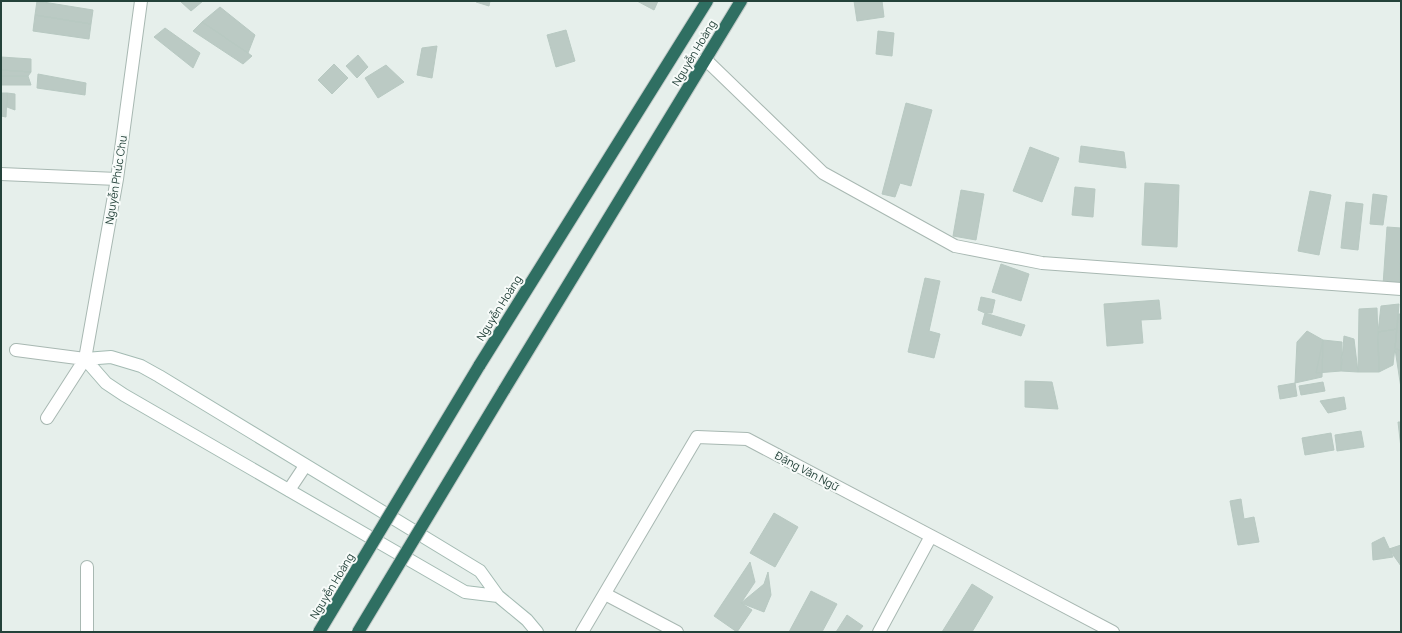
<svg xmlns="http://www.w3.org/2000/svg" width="1402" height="633" font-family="Manrope,sans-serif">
  <rect width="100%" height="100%" fill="#e6efeb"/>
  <path fill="#bbcac4" stroke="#b8c9c2" d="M37 1 93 10 91 24 35 15Z
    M180 1H203L191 11Z
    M476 1H490L489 6 476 2Z
    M637 1H658L654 10Z
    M854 1H882L884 17 857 21Z
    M220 7 255 35 248 53 202 22Z
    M35 15 91 24 89 39 33 31Z
    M202 22 248 53 252 56 243 64 193 31Z
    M165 28 200 53 193 68 154 37Z
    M566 30 575 61 556 67 547 35Z
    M878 31 894 33 892 56 876 54Z
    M437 46 432 78 417 75 422 48Z
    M358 55 368 67 357 78 346 66Z
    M1 57 31 59V72L1 70Z
    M334 64 348 78 332 94 318 80Z
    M386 65 404 82 378 98 365 78Z
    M1 70 31 72 28 76H1Z
    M38 74 86 83 85 95 37 88Z
    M1 76H28L31 85H1Z
    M1 93H7L6 117 1 116Z
    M7 93 15 94V110L7 107Z
    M906 103 932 110 911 186 900 183 895 197 882 194Z
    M1081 146 1124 152 1126 168 1079 162Z
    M1030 147 1059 158 1042 202 1013 191Z
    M1145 183 1179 185 1177 247 1142 245Z
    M1075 187 1095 189 1093 217 1072 215Z
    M961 190 984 194 976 240 953 236Z
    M1310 191 1331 195 1319 255 1298 251Z
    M1373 194 1387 196 1383 225 1370 224Z
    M1346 202 1363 204 1358 250 1341 248Z
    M1387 227 1401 228 1400 287 1383 285Z
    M1001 264 1029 274 1021 301 992 292Z
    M925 278 940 281 929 331 940 334 934 358 908 352Z
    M981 297 995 300 992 313H985L978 310Z
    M1159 300 1161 319 1141 320 1143 343 1107 346 1104 304Z
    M1399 304 1397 329 1378 332 1381 306Z
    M1377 308 1379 372H1358L1359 309Z
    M985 313 1025 325 1021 336 982 324Z
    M1398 314H1401V350L1395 349Z
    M1397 329 1393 365 1379 372 1378 332Z
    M1307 331 1323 340 1322 377 1295 383 1297 342Z
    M1344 336 1354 339 1358 372 1341 371Z
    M1323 340 1342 342 1341 371 1316 373Z
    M1395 349 1401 350V388Z
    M1025 381 1052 382 1058 409 1025 407Z
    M1323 382 1325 391 1301 395 1299 386Z
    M1295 383 1297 396 1280 399 1278 386Z
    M1344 397 1346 409 1328 413 1320 401Z
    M1398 422H1401V448Z
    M1361 431 1364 447 1337 451 1335 435Z
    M1331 433 1334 450 1305 455 1302 438Z
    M1241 499 1244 519 1254 517 1259 542 1238 545 1230 501Z
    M774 513 798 527 775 567 750 553Z
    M1384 537 1393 557 1373 560 1372 543Z
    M1401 545V566L1389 549Z
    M750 562 755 582 741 603 752 610 737 632 714 616Z
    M768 572 771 595 764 612 741 603 764 584Z
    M972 584 993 597 972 632H942Z
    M811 591 837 604 822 632H789Z
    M847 615 863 626 858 632H836Z"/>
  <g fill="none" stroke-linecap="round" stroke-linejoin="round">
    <g stroke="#a8b8b2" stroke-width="14">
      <path id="lane" d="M16 350 85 359 47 418
        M87 567V632"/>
    </g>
    <g stroke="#a8b8b2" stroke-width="14">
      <path id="street" d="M705 59 823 173 955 246 1042 263 1401 289
        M1 174 117 179
        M85 359 117 179 141 1
        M289 490 305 466
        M605 594 677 632
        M582 632 697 437 747 439 1113 632
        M879 632 931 536"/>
    </g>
    <g stroke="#a4bbb3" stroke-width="14">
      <path id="secondary" d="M85 359 111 357 141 366 159 376 480 571 498 596 527 620 537 632
        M85 359 106 383 124 395 465 592 498 596"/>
    </g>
    <g stroke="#c2cac8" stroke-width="14">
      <path id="highway" d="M479 366 707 1
        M504 390 741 1"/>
    </g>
    <use href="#lane" stroke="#fff" stroke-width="12"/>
    <use href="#street" stroke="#fff" stroke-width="12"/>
    <use href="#secondary" stroke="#fff" stroke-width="12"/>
    <use href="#highway" stroke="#2f6f62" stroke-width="12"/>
    <g stroke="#c2cac8" stroke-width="14" stroke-linecap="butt">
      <path id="highway-bridge" d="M319 632 479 366
        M358 632 504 390"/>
    </g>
    <use href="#highway-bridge" stroke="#2f6f62" stroke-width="12"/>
  </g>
  <g text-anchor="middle" stroke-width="4" stroke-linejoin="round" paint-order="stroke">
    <g font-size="11" fill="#24423a" stroke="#f7fbf9">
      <text transform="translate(694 53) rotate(-59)" y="4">Nguyễn Hoàng</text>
      <text transform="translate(116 180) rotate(-81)" y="4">Nguyễn Phúc Chu</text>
      <text transform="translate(499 308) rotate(-58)" y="4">Nguyễn Hoàng</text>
      <text transform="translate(807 471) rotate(28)" y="4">Đặng Văn Ngữ</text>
      <text transform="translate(332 586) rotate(-59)" y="4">Nguyễn Hoàng</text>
    </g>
  </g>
  <rect width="1402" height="633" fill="none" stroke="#24423a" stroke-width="4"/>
</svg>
